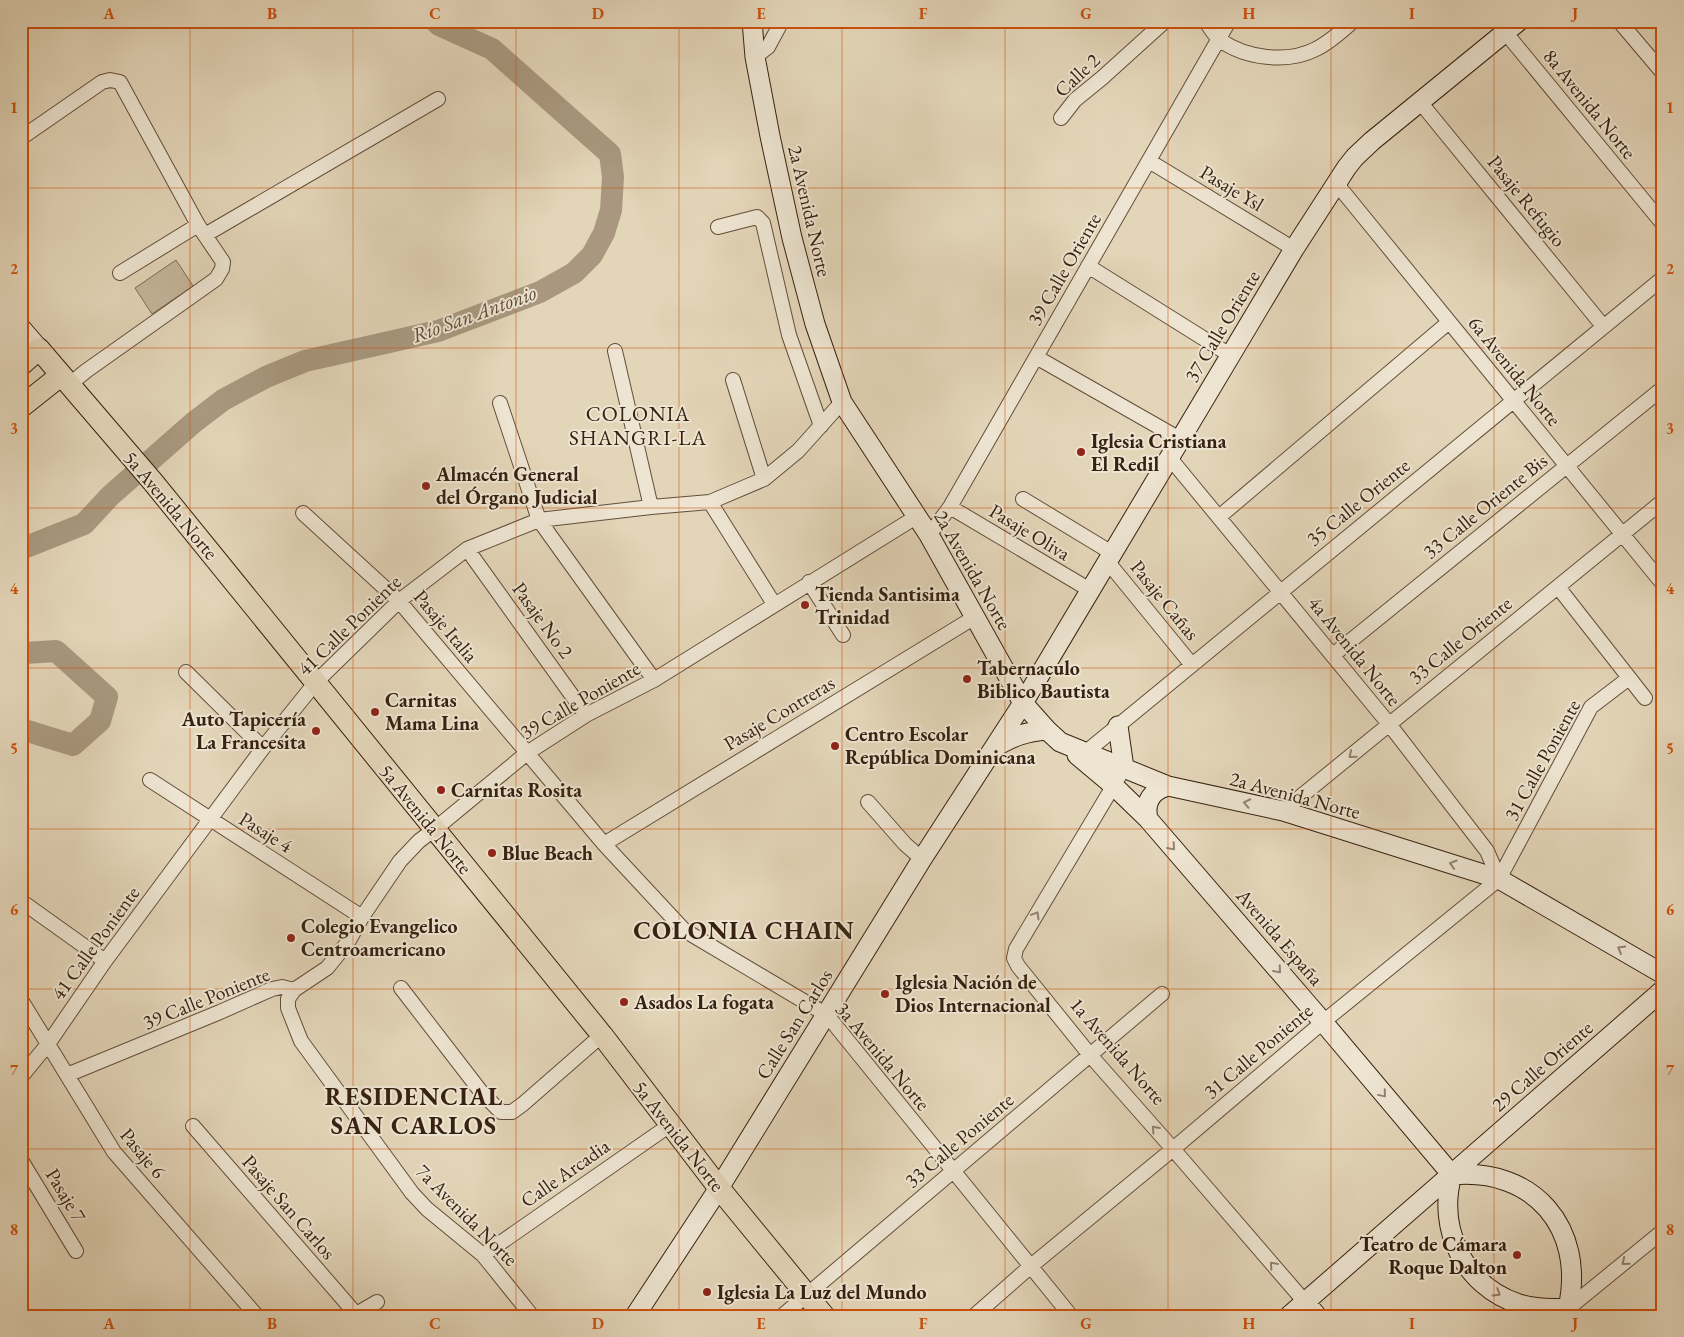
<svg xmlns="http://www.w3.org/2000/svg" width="1684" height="1337" font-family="'EB Garamond',serif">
  <rect width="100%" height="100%" fill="#e3d5b8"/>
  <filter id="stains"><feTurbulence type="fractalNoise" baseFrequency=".004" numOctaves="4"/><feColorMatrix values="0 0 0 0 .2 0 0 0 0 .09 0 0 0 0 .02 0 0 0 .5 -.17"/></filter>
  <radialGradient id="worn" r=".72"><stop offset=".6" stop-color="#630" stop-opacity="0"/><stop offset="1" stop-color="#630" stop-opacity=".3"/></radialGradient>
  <path fill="#c6b69c" stroke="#7e6c56" d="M176 260 193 286 152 314 135 288Z"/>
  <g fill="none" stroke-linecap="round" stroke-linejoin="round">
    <path stroke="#a9987f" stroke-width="22" d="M21 549 84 524 110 496 193 423 223 400 266 377 305 361 438 331 540 292 574 273 592 255 604 233 611 210 613 177 610 154 492 49 439 25 435 21
      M21 651 25 653 56 651 107 697 100 721 73 745 21 729"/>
    <g stroke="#624e3b" stroke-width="16">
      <path id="street" d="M1205 21C1210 27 1214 35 1220 40 1245 58 1287 64 1316 49 1330 42 1342 31 1353 21
        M1619 21 1663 73
        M1505 32 1663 224
        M755 57 768 47 782 21
        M1420 102 1603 326
        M1061 118 1075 100 1102 78 1165 21
        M21 138 102 82 110 80 120 82 198 225 223 262 222 269 216 279 86 371 69 385
        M1149 161 1294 249
        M1336 183 1663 584
        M718 227 757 217 763 223 789 335 821 426
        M205 235 438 99
        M1088 266 1230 355
        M120 273 198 225
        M615 351 651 507
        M1036 357 1180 439
        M733 380 764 479
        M500 403 539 520 654 680
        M1169 457 1389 724 1487 851 1499 879
        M1023 499 1112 553
        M710 502 774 604
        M950 507 1090 590
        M303 513 399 601 604 844 684 930 827 1015 1071 1316
        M1219 517 1449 322
        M929 535 950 507 1229 21
        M467 549 586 715
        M1107 561 1192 665
        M809 582 843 635
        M1558 587 1645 698
        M1333 655 1663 388
        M186 672 263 748
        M1080 757 1663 278
        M1124 768 1016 949 1014 958 1018 966 1090 1055 1173 1149 1305 1302
        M150 780 362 917
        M868 802 905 844 922 859
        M1283 811 1663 501
        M604 844 975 617
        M21 901 105 961
        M401 988 482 1093 501 1112H512L523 1104 602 1035
        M21 1000 114 1152 257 1316
        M67 1075 220 1012 272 989 282 987 294 990
        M21 1077 48 1044 105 961 263 748 316 682 399 601 467 549 539 520 651 507 710 502 764 479 798 451 842 402
        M193 1126 356 1314
        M21 1160 76 1251
        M483 1255 670 1125
        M1565 1311 1663 1231
        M353 1316 377 1302
        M532 1316 483 1255 427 1209 412 1193 301 1041 288 1008V999L294 990 327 968 348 942 362 917 400 861 419 841 435 829 527 753 586 715 654 680 916 517
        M782 1316 1162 994
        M974 1316 1031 1266 1173 1149 1323 1022 1499 879 1591 707 1629 678"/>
    </g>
    <g stroke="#372111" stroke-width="21">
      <path id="secondary" d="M752 21 755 57 770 136 792 238 815 324 842 402 929 535 1023 703 1047 730 1060 742 1168 786 1283 811 1499 879 1663 974
        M21 328 39 349
        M1118 726 1124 768
        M995 747C1014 736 1025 732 1047 730
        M1077 755 1114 786 1148 819 1323 1022 1452 1175
        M1148 819C1144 802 1152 790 1168 786
        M1452 1175C1534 1167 1586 1229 1568 1308
        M1452 1175C1437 1229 1464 1286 1519 1304 1535 1309 1552 1309 1568 1308
        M1305 1302 1317 1316
        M635 1316 719 1188 922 859 1023 703 1294 249 1347 167 1355 157 1372 141 1519 21
        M1289 1316 1663 990"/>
    </g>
    <g stroke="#372111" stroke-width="23">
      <path id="primary" d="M21 365 39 349 153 482 602 1035 719 1188 824 1316
        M21 407 60 376"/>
    </g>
    <use href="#street" stroke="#ede4d1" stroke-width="14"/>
    <use href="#secondary" stroke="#ede4d1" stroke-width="19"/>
    <use href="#primary" stroke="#e3d5b8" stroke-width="21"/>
  </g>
  <defs><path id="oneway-chevron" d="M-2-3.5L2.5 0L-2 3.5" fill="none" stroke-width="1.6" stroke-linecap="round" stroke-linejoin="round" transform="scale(1.25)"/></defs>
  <g stroke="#928271">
    <use href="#oneway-chevron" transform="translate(1352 755) rotate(140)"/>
    <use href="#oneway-chevron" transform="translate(1247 803) rotate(-168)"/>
    <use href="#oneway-chevron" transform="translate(1172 847) rotate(49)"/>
    <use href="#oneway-chevron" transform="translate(1453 864) rotate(-163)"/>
    <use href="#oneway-chevron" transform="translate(1036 915) rotate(-59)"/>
    <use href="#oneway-chevron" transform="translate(1621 949) rotate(-150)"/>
    <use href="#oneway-chevron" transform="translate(1278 970) rotate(49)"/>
    <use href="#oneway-chevron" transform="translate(1383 1094) rotate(50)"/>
    <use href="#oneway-chevron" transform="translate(1155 1129) rotate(-132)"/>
    <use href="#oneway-chevron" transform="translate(1625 1262) rotate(141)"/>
    <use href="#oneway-chevron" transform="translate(1273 1265) rotate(-131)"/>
    <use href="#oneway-chevron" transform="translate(1497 1293) rotate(32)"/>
  </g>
  <path fill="none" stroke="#cd510d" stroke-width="1" stroke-opacity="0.55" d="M190 21V1316M353 21V1316M516 21V1316M679 21V1316M842 21V1316M1005 21V1316M1168 21V1316M1331 21V1316M1494 21V1316M21 188H1663M21 348H1663M21 508H1663M21 668H1663M21 829H1663M21 989H1663M21 1149H1663"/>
  <g fill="#8f2418" stroke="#ede4d1" stroke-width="2">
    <circle cx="1081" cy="452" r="5"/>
    <circle cx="426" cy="486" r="5"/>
    <circle cx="805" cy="605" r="5"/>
    <circle cx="967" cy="679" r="5"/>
    <circle cx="375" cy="712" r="5"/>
    <circle cx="316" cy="731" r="5"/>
    <circle cx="835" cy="746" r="5"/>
    <circle cx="441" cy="790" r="5"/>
    <circle cx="492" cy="853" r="5"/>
    <circle cx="291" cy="938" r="5"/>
    <circle cx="885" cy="994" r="5"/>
    <circle cx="624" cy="1002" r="5"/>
    <circle cx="1517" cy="1255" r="5"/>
    <circle cx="707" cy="1292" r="5"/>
  </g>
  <g text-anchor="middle" stroke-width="4" stroke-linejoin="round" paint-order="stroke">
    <g font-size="20" fill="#372111" stroke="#ede4d1">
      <text transform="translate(1077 75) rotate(-43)" y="7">Calle 2</text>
      <text transform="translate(1590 104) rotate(51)" y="7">8a Avenida Norte</text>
      <text transform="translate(1232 188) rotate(31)" y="7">Pasaje Ysl</text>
      <text transform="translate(1527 201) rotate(51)" y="7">Pasaje Refugio</text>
      <text transform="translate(810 211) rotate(77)" y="7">2a Avenida Norte</text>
      <text transform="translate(1064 269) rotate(-60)" y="7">39 Calle Oriente</text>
      <text transform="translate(1222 326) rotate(-59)" y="7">37 Calle Oriente</text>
      <text transform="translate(1515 371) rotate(51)" y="7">6a Avenida Norte</text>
      <text transform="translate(1358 502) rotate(-39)" y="7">35 Calle Oriente</text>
      <text transform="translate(171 505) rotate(50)" y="7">5a Avenida Norte</text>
      <text transform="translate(1485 506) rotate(-39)" y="7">33 Calle Oriente Bis</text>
      <text transform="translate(1030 532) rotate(31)" y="7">Pasaje Oliva</text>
      <text transform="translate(973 570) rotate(60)" y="7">2a Avenida Norte</text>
      <text transform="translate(1165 600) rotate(51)" y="7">Pasaje Cañas</text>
      <text transform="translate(543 620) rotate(54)" y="7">Pasaje No 2</text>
      <text transform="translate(349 625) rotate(-44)" y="7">41 Calle Poniente</text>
      <text transform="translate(446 626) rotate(50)" y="7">Pasaje Italia</text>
      <text transform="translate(1460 640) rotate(-39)" y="7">33 Calle Oriente</text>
      <text transform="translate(1355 651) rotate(51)" y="7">4a Avenida Norte</text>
      <text transform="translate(580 700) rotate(-30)" y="7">39 Calle Poniente</text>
      <text transform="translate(779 713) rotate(-31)" y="7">Pasaje Contreras</text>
      <text transform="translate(1542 760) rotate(-61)" y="7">31 Calle Poniente</text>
      <text transform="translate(1295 795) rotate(15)" y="7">2a Avenida Norte</text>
      <text transform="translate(426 819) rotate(51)" y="7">5a Avenida Norte</text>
      <text transform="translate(266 832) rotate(32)" y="7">Pasaje 4</text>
      <text transform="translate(1280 937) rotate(49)" y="7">Avenida España</text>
      <text transform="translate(95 943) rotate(-54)" y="7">41 Calle Poniente</text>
      <text transform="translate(206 998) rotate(-22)" y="7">39 Calle Poniente</text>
      <text transform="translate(794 1024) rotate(-58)" y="7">Calle San Carlos</text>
      <text transform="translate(1118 1051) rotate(49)" y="7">1a Avenida Norte</text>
      <text transform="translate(1258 1051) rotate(-40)" y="7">31 Calle Poniente</text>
      <text transform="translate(883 1056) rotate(50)" y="7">3a Avenida Norte</text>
      <text transform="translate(1542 1066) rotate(-41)" y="7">29 Calle Oriente</text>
      <text transform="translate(679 1136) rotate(52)" y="7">5a Avenida Norte</text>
      <text transform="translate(959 1140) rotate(-40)" y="7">33 Calle Poniente</text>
      <text transform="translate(143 1153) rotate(50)" y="7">Pasaje 6</text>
      <text transform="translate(565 1173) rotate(-35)" y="7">Calle Arcadia</text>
      <text transform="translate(66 1195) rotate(59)" y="7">Pasaje 7</text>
      <text transform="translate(289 1207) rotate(49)" y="7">Pasaje San Carlos</text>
      <text transform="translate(467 1215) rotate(45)" y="7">7a Avenida Norte</text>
    </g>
    <g font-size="20" font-weight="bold" fill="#372111" stroke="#ede4d1" text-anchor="start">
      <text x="1091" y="448">Iglesia Cristiana<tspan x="1091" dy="23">El Redil</tspan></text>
      <text x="436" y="481">Almacén General<tspan x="436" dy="23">del Órgano Judicial</tspan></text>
      <text x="815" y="601">Tienda Santisima<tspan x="815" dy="23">Trinidad</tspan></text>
      <text x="977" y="675">Tabernaculo<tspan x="977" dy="23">Biblico Bautista</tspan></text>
      <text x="385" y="707">Carnitas<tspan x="385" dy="23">Mama Lina</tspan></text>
      <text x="306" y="726" text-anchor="end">Auto Tapicería<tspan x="306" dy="23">La Francesita</tspan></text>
      <text x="845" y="741">Centro Escolar<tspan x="845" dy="23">República Dominicana</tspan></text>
      <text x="451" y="797">Carnitas Rosita</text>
      <text x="502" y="860">Blue Beach</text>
      <text x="301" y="933">Colegio Evangelico<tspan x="301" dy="23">Centroamericano</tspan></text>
      <text x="895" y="989">Iglesia Nación de<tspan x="895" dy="23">Dios Internacional</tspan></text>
      <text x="634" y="1009">Asados La fogata</text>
      <text x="1507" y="1251" text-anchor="end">Teatro de Cámara<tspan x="1507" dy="23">Roque Dalton</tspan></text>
      <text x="717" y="1299">Iglesia La Luz del Mundo</text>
    </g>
    <g font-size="21" font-style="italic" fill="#5f4b38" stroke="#ede4d1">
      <text transform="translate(474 314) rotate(-20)" y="7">Río San Antonio</text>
    </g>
    <g font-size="21" letter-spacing="1" fill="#372111" stroke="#ede4d1">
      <text x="638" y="421">COLONIA<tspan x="638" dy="24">SHANGRI-LA</tspan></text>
    </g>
    <g font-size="25" font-weight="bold" letter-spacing="1" fill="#372111" stroke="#ede4d1">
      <text x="744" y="939">COLONIA CHAIN</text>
      <text x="414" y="1105">RESIDENCIAL<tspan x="414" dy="29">SAN CARLOS</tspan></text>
    </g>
  </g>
  <rect width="1684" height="1337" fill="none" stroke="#e3d5b8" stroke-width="55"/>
  <rect x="28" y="28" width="1628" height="1282" fill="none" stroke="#cd510d" stroke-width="2"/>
  <g font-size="16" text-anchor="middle" font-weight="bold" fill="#cd510d">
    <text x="109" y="19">A</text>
    <text x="272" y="19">B</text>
    <text x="435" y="19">C</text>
    <text x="598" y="19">D</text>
    <text x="761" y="19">E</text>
    <text x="923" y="19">F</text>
    <text x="1086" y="19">G</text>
    <text x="1249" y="19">H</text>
    <text x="1412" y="19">I</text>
    <text x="1575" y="19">J</text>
    <text x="14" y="113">1</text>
    <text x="1670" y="113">1</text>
    <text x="14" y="274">2</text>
    <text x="1670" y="274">2</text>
    <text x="14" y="434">3</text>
    <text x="1670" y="434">3</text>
    <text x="14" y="594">4</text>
    <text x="1670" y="594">4</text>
    <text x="14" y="754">5</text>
    <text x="1670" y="754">5</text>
    <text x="14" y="915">6</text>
    <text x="1670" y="915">6</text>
    <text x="14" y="1075">7</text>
    <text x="1670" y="1075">7</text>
    <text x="14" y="1235">8</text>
    <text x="1670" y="1235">8</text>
    <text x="109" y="1329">A</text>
    <text x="272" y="1329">B</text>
    <text x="435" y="1329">C</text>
    <text x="598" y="1329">D</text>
    <text x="761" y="1329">E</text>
    <text x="923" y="1329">F</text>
    <text x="1086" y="1329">G</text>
    <text x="1249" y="1329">H</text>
    <text x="1412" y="1329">I</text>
    <text x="1575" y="1329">J</text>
  </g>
  <rect width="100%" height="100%" filter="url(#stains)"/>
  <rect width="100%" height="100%" fill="url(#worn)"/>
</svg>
